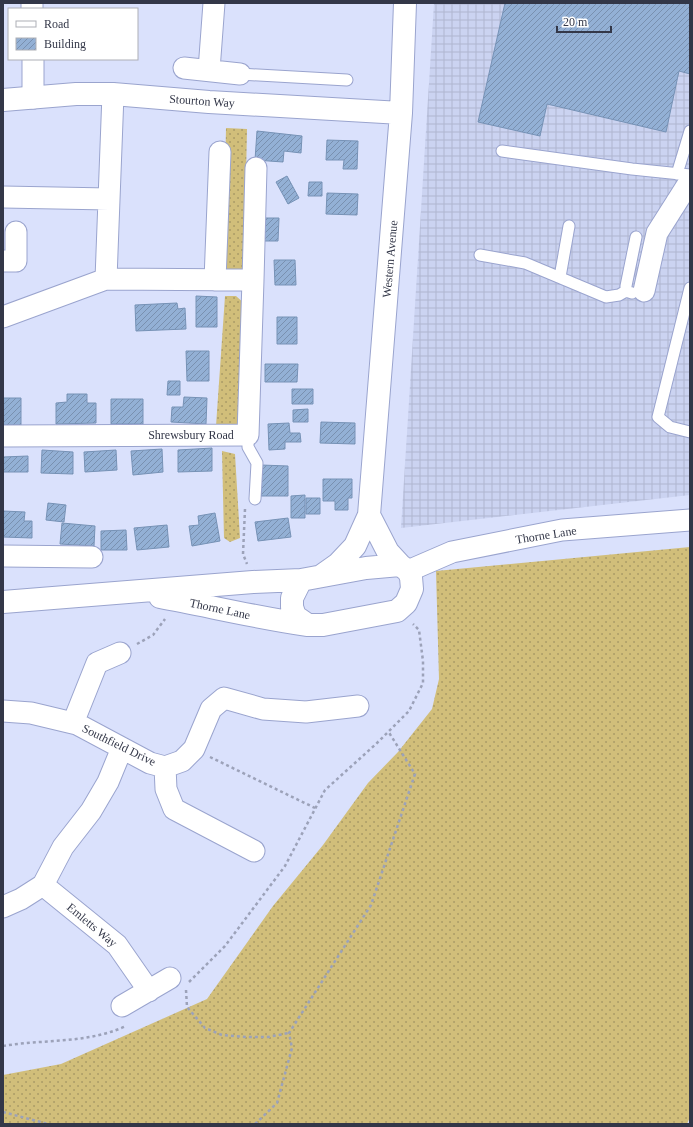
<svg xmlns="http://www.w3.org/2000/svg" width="693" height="1127" font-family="Georgia,serif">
  <defs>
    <pattern id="industrial-grid" width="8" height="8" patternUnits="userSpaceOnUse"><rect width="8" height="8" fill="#cbd3f1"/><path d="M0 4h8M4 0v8" fill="none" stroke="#afb6d0"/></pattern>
    <pattern id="grass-dots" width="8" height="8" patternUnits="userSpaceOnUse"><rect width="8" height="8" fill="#d1be7a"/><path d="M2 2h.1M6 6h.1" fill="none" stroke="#aa9b66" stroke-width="1.8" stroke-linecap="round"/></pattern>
    <pattern id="building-hatch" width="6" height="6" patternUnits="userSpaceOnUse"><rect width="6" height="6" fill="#93b0d5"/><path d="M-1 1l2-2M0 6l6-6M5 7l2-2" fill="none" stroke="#7990af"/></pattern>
  </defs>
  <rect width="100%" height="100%" fill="#dae1fc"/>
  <path fill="url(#industrial-grid)" d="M434 3H690V495L401 528Z"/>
  <path fill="url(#grass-dots)" d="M226 128 247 129 244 273H223Z
    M225 296H236L245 304 237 427 216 426Z
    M222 451 235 454 240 538 230 542 224 538Z
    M690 547V1117L687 1124H3V1075L61 1064 207 999 273 906 323 845 368 783 398 752 432 709 439 679 436 571Z"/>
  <path fill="url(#building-hatch)" stroke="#7692b6" d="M505 3H690V74L679 71 666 132 547 104 540 136 478 122Z
    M257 131 302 136 301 153 284 151 283 162 255 160Z
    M327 140 358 141 357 169H343L344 160H326Z
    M287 176 299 198 288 204 276 182Z
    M309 182H322V196H308Z
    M327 193 358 194 357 215 326 214Z
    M257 218H279L278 241H257Z
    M274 260H295L296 285H275Z
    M196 296 217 297V327H196Z
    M177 303 178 309 185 308 186 329 136 331 135 305Z
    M277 317H297V344H277Z
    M186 351H209V381H187Z
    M265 364H298L297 382H265Z
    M168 381H180V395H167Z
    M292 389H313V404H292Z
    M67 394H87V403H96V423L56 424V403L67 402Z
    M184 397 207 398 206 424 171 422 172 407H183Z
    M3 398H21V425H3Z
    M111 399H143V424H111Z
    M308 409V422H293V410Z
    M321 422 355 423V444L320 443Z
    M289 423 290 433H300L301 442H285V449L269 450 268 424Z
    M212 448V471L178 472V450Z
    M162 449 163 472 133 475 131 451Z
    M42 450 73 452V474L41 473Z
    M116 450 117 470 85 472 84 452Z
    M28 456V472H3V457Z
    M261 465 288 466V496H261Z
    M323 479H352V498H348V510H335V501H323Z
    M305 495V518H291V496Z
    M306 498H320V514H306Z
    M48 503 66 505 64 522 46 520Z
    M3 511 25 512 24 521H32V538L3 537Z
    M215 513 220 541 192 546 189 526 199 525 198 516Z
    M288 518 291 537 258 541 255 522Z
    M62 523 95 526 94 546 60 544Z
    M167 525 169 547 137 550 134 528Z
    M126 530 127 550H101V531Z"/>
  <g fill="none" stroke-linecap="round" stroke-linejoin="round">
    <g stroke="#9aa4ce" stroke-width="13">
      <path id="lane" d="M240 74 347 80
        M502 151 632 169 690 175
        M677 174 690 131
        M480 255 525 263 606 297 619 295 626 291
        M560 277 569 226
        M690 288 658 417 670 427 690 432
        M632 293 626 291V286L636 237
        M248 435V447L257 463 255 499"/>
    </g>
    <g stroke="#9aa4ce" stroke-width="23">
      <path id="street" d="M32 3V9
        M33 59V98
        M184 68 240 74
        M209 70 214 3
        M3 197 109 199
        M3 261H16V232
        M106 279 113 94
        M215 280 220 152
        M253 280 256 168
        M644 291 657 233 690 181
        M3 317 106 279 253 280 248 435 3 436
        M3 556 92 557
        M408 571 452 552 562 530 690 520
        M3 711 31 713 77 724 150 763 165 767 182 761 194 749 211 709 224 698 263 709 306 712 358 706
        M73 723 97 663 120 653
        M165 767 166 789 174 809 254 851
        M43 885 117 945 149 991
        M3 907 21 899 43 885 63 847 91 811 108 782 122 748
        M122 1006 170 978"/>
    </g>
    <g stroke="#9aa4ce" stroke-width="24">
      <path id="secondary" d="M3 100 76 94H113L209 102 401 113
        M369 515 388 552 400 565
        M400 565 408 571 411 577 412 589 406 603 397 611 323 625H308L295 616 292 607V598L301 580 366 568Z
        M321 576 338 564 355 546 369 515 401 113 405 3
        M160 597C209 606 258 618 308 625
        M3 602 253 582 301 580"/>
    </g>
    <path stroke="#9ca2b9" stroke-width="2.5" stroke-dasharray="3 3" stroke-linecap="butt" d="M245 509 243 554 247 564
      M137 644 153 635 165 619
      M210 757 315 808
      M189 982 225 946 285 866 325 790 376 744 409 711 423 683V661L419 630 413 624
      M186 990 187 1007 205 1028 222 1035 247 1037H268L289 1033
      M3 1046C44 1039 87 1044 126 1026
      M3 1112 48 1124
      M255 1124 277 1103 292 1048 289 1033 371 905 415 774 388 731"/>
    <use href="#lane" stroke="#fff" stroke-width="11"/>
    <use href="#street" stroke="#fff" stroke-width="21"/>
    <use href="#secondary" stroke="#fff" stroke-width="22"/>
  </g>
  <g text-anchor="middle" stroke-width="4" stroke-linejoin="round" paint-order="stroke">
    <g font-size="12" fill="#333748" stroke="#fff">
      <text transform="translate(202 101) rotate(4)" y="4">Stourton Way</text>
      <text transform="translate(390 259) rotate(-85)" y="4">Western Avenue</text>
      <text x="191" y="439">Shrewsbury Road</text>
      <text transform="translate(546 535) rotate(-9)" y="4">Thorne Lane</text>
      <text transform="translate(220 609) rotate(12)" y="4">Thorne Lane</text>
      <text transform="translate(119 745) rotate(26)" y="4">Southfield Drive</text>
      <text transform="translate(92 925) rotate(40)" y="4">Emletts Way</text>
    </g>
  </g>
  <rect width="693" height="1127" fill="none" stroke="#333748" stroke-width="8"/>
  <rect x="8" y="8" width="130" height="52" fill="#ffffff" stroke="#adafb6"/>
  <rect x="16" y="21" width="20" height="6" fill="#ffffff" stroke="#adafb6"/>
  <text x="44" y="28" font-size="12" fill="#333748">Road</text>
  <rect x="16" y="38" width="20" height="12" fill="url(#building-hatch)" stroke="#adafb6"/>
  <text x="44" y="48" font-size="12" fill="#333748">Building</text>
  <path d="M557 26v6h54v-6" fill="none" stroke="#333748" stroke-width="2"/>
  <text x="563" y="26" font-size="12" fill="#333748" stroke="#ffffff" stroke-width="3" paint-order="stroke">20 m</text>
</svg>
